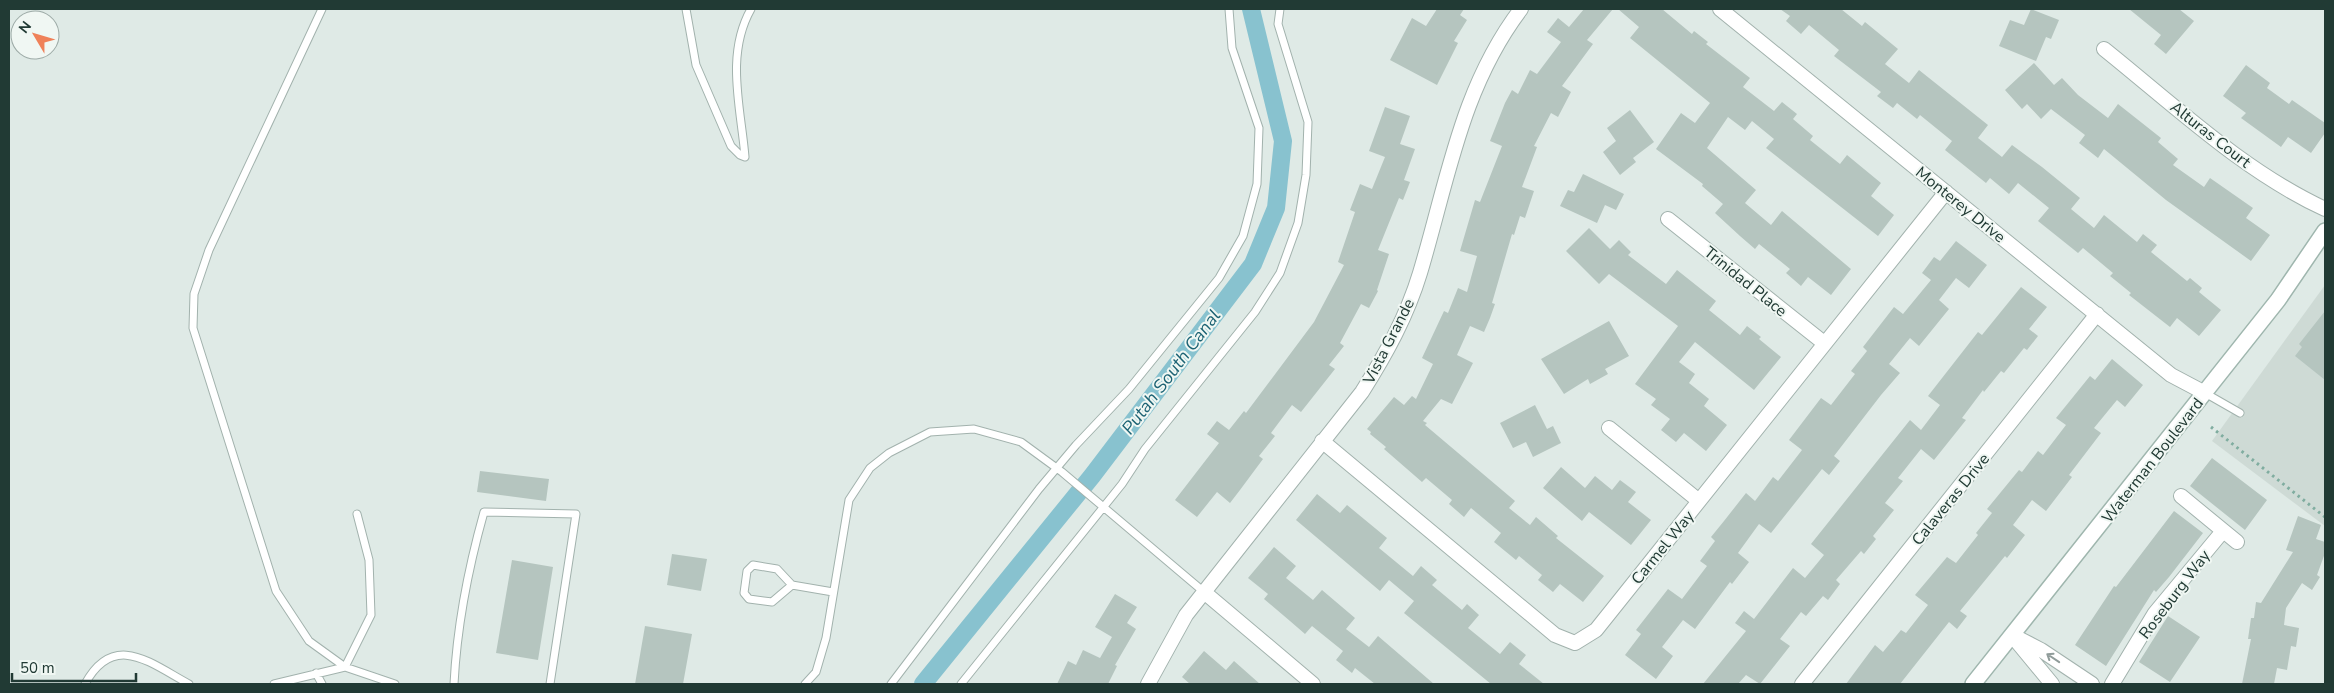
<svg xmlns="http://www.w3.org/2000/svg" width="2334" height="693" font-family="'Nunito Sans',sans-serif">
  <rect width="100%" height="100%" fill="#dfeae6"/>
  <path fill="#cedad5" d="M2325 285V526L2212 441Z"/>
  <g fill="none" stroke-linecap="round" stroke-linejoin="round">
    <path stroke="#88c2cf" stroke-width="18" d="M923 684 1092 476 1253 264 1276 208 1283 141 1251 9"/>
  </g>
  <path fill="#b5c5bf" d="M1437 9H1464L1460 15 1467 20 1454 41 1458 43 1437 85 1390 60 1412 18 1426 26Z
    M1584 9H1613L1587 40 1593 44 1562 86 1571 92 1558 117 1551 113 1534 146 1537 147 1522 187 1534 191 1525 218 1520 216 1514 235 1512 234 1492 303 1495 304 1490 318 1484 332 1470 326 1457 355 1473 363 1452 404 1441 399 1423 421 1427 423 1425 425 1515 501 1509 508 1530 525 1536 517 1558 536 1556 538 1604 576 1583 602 1560 584 1553 592 1538 580 1542 575 1519 556 1516 560 1494 542 1501 533 1471 508 1464 517 1449 504 1452 500 1426 478 1422 482 1384 449 1386 447 1370 434 1371 432 1367 429 1394 397 1404 405 1412 396 1416 399 1433 364 1422 358 1444 311 1448 313 1458 288 1467 292 1477 256 1460 251 1475 200 1480 202 1502 146 1490 141 1505 103 1512 90 1518 94 1530 70 1537 74 1561 42 1547 32 1558 18 1569 27Z
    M1618 9H1662L1692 34 1694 31 1708 42 1706 44 1750 78 1743 87 1774 111 1782 102 1797 114 1793 119 1813 136 1810 140 1840 164 1847 155 1881 183 1871 196 1894 215 1878 236 1766 148 1774 139 1752 121 1745 130 1728 117 1707 148 1756 190 1745 203 1771 225 1782 211 1851 269 1831 295 1808 277 1801 286 1786 273 1790 269 1759 244 1755 249 1740 236 1715 213 1723 204 1702 186 1703 184 1656 149 1681 113 1695 123 1710 103 1630 38 1639 27Z
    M1780 9H1841L1862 26 1865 22 1898 49 1885 64 1909 83 1919 70 1988 125 1978 138 2002 157 2012 145 2042 167 2080 198 2071 209 2094 228 2104 215 2137 242 2143 234 2157 245 2151 252 2187 281 2190 278 2202 288 2199 292 2221 310 2199 336 2177 318 2170 327 2129 295 2131 293 2110 276 2113 273 2083 248 2078 253 2038 221 2049 208 2018 183 2009 194 1990 178 1986 183 1945 150 1952 141 1920 115 1917 119 1897 103 1893 108 1877 96 1881 92 1834 56 1839 50 1809 25 1801 34 1786 21 1790 16Z
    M2031 9 2059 20 2051 39 2046 37 2036 61 1999 46 2010 20 2024 25Z
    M2129 9H2179L2194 21 2166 54 2154 44 2161 35Z
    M2034 63 2054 85 2062 78 2078 95 2108 118 2118 104 2161 138 2158 142 2178 159 2173 165 2204 187 2210 178 2253 208 2246 218 2270 235 2251 261 2166 200 2104 149 2098 158 2079 143 2085 135 2051 109 2041 119 2027 104 2022 109 2005 90Z
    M2246 65 2270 83 2267 88 2289 104 2292 100 2325 123V133L2311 153 2288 137 2281 147 2241 118 2246 113 2223 96Z
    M1385 107 1410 116 1400 144 1415 149 1404 180 1410 182 1403 200 1399 198 1378 250 1389 254 1377 290 1378 291 1369 308 1361 304 1340 343 1344 346 1329 365 1335 369 1301 412 1292 405 1271 433 1275 436 1259 456 1263 459 1240 490 1230 503 1217 492 1197 517 1175 500 1219 443 1207 434 1217 421 1229 430 1244 411 1246 413 1314 322 1344 265 1338 262 1355 212 1350 210 1360 184 1372 189 1385 157 1369 151Z
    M1630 110 1654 142 1633 158 1636 162 1620 175 1603 152 1616 141 1607 128Z
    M1583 174 1624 194 1616 210 1605 205 1597 223 1560 206 1568 190 1574 192Z
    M1589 228 1610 249 1619 240 1631 252 1628 255 1666 284 1677 270 1716 301 1709 310 1740 335 1747 326 1761 337 1759 339 1781 357 1754 390 1695 342 1679 362 1695 374 1689 383 1709 399 1704 406 1727 425 1706 451 1684 433 1676 442 1661 430 1670 419 1651 405 1656 399 1635 384 1678 326 1609 274 1599 284 1566 251Z
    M1956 241 1987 265 1969 288 1956 278 1939 300 1949 309 1919 346 1910 338 1889 364 1900 373 1881 395 1834 456 1840 461 1829 475 1822 469 1771 533 1759 524 1738 553 1749 562 1732 584 1730 582 1695 629 1683 620 1662 647 1673 656 1656 679 1625 655 1641 634 1636 630 1668 589 1682 599 1707 566 1700 561 1715 541 1711 537 1724 521 1746 493 1755 501 1773 477 1778 481 1802 450 1789 440 1821 398 1831 405 1855 374 1851 371 1867 351 1863 347 1894 307 1903 314 1931 280 1922 273 1934 257 1940 261Z
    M2021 287 2047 307 2029 329 2038 336 2027 350 2024 348 2004 373 2001 371 1984 392 1983 390 1962 418 1966 420 1934 460 1921 449 1898 478 1903 481 1885 503 1894 510 1873 536 1876 539 1864 554 1861 551 1836 580 1840 584 1828 600 1823 596 1806 616 1801 612 1780 639 1790 646 1779 660 1760 684 1746 675 1738 684H1703L1746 631 1735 623 1744 611 1754 619 1793 568 1805 578 1824 555 1811 544 1910 420 1921 430 1940 405 1928 396 1978 332 1982 335Z
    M2325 311V380L2295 356 2302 347 2299 344Z
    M1609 321 1629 356 1605 369 1608 374 1590 384 1588 379 1564 394 1541 359Z
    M2112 359 2143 385 2125 407 2117 400 2094 428 2101 433 2069 475 2072 477 2046 511 2032 500 2013 525 2025 535 2007 558 2005 556 1960 611 1967 616 1957 629 1949 622 1900 684H1846L1875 645 1883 652 1901 630 1906 633 1928 605 1915 595 1947 557 1956 563 1978 535 1976 533 1992 513 1987 509 2019 470 2022 472 2038 451 2043 455 2066 425 2056 418 2069 402 2090 376 2095 380Z
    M1535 405 1547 429 1553 426 1561 443 1533 457 1526 442 1513 448 1500 423Z
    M2212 458 2267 500 2245 530 2190 486Z
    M1561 467 1585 488 1595 476 1612 490 1620 480 1636 492 1628 502 1651 520 1631 545 1589 512 1582 521 1543 488Z
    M480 471 549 479 546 501 477 492Z
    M1317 494 1340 513 1347 505 1387 538 1379 548 1413 576 1421 566 1437 580 1432 585 1462 610 1467 604 1479 615 1468 628 1500 654 1510 642 1526 655 1519 664 1544 684H1491L1404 613 1414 601 1389 580 1380 591 1296 520Z
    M2174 511 2203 533 2169 577 2156 592 2154 590 2106 666 2075 645 2114 586 2116 587Z
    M2298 516 2321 525 2316 539 2325 542V553L2317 575 2320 577 2312 590 2302 583 2286 608 2284 625 2299 628 2296 647 2291 646 2287 670 2277 668 2274 684H2242L2251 639H2248L2251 618H2254L2256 602 2261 603 2293 552 2286 550Z
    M1274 547 1296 566 1286 578 1313 600 1322 590 1355 618 1346 629 1369 647 1378 636 1434 684H1375L1355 668 1352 673 1336 660 1343 651 1312 626 1305 634 1290 621 1264 599 1268 594 1248 578Z
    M672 554 707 559 701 591 667 585Z
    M512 560 553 567 538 660 496 653Z
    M1115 594 1137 607 1127 623 1136 629 1115 665 1117 666 1108 684H1057L1068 661 1076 665 1083 650 1100 658 1112 637 1095 627Z
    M2168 616 2200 637 2170 682 2139 662Z
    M645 626 692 634 683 684H635Z
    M1204 651 1226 670 1234 661 1260 684H1190L1182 677Z"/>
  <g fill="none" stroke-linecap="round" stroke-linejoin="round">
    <g stroke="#a2b2ad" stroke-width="9">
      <path id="lane" d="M322 9 209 250 194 294 193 328 276 591 309 641 345 667 395 684
        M686 9 696 65 731 146 740 155 745 157C741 108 725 55 751 9
        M2205 393 2240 413
        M792 585 772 602 749 599 744 593 747 571 753 565 777 569 792 585 833 592
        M316 673 322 684
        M85 684C114 631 150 663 189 684
        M274 684 345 667 371 615 369 560 357 514
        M454 684C457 625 468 569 484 512L576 514 550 684
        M805 684 816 672 826 638 849 500 870 468 889 453 930 432 974 429 1021 442 1062 472 1204 592
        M891 684 1039 489 1076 445 1129 389 1219 278 1243 236 1257 184 1259 128 1232 48 1229 9
        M961 684 1122 484 1145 449 1255 312 1280 273 1298 223 1306 175 1308 122 1278 24 1280 9"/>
    </g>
    <g stroke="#a2b2ad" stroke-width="16">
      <path id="street" d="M1720 9 2171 375 2205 393
        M2104 49C2174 105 2243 171 2325 209
        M1668 219 1824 343
        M1609 428 1699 501
        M1322 441 1555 635 1575 643 1596 630 1946 192
        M2181 496 2237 542
        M1204 592 1313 684
        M2012 635 2041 650 2092 684
        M2014 638 2052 684
        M1148 684 1186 615 1362 392C1386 354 1407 316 1420 273 1448 180 1461 88 1521 9
        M1802 684 2097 314
        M2112 684 2155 613 2223 531"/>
    </g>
    <g stroke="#9fb6ae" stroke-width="18">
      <path id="secondary" d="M1973 684 2278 300 2325 231"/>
    </g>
    <path stroke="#80ada0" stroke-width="3" stroke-dasharray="2.5 4" stroke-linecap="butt" d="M2211 427 2325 517"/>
    <use href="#lane" stroke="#fff" stroke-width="7"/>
    <use href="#street" stroke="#fff" stroke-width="14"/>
    <use href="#secondary" stroke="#fff" stroke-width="15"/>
  </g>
  <defs><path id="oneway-shaft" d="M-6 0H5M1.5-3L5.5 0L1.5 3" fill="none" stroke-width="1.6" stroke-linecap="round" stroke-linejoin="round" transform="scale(1.25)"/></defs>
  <use stroke="#909c9a" href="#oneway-shaft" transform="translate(2053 658) rotate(-146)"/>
  <g text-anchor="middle" stroke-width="4" stroke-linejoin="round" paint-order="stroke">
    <g font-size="16" fill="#213a34" stroke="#f0f7f3">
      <text transform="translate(2211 134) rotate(38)" y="6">Alturas Court</text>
      <text transform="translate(1961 204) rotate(39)" y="6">Monterey Drive</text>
      <text transform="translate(1746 281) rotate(39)" y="6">Trinidad Place</text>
      <text transform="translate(1388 341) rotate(-63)" y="6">Vista Grande</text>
      <text transform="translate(2152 460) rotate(-52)" y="6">Waterman Boulevard</text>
      <text transform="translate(1950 499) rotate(-51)" y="6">Calaveras Drive</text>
      <text transform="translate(1662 547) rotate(-51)" y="6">Carmel Way</text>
      <text transform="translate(2174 594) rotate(-53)" y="6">Roseburg Way</text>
    </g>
    <g font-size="18" font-style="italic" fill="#1d6374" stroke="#f0f7f3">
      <text transform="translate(1171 372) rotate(-53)" y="6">Putah South Canal</text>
    </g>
  </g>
  <rect width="2334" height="693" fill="none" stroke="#213a34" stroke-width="20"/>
  <g transform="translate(35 35) rotate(308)"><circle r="24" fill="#f0f7f3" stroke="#9daba7"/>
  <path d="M0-4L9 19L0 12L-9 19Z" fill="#ef8159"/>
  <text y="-8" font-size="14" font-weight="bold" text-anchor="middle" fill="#213a34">N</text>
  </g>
  <path d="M12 673v8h124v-8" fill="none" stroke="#213a34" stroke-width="2.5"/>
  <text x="20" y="673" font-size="15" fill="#213a34" stroke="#f0f7f3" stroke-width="4" paint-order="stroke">50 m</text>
</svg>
